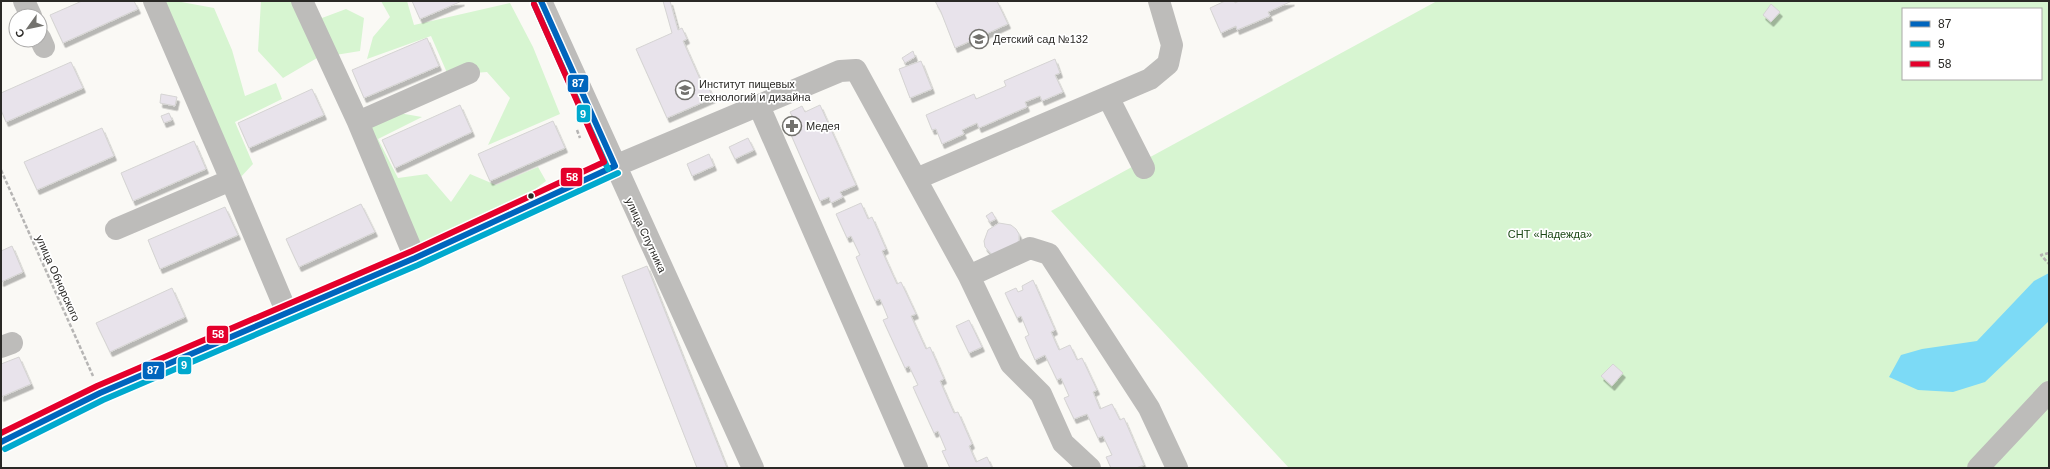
<svg xmlns="http://www.w3.org/2000/svg" width="2050" height="469" font-family="Helvetica,sans-serif">
  <defs>
    <filter id="shadow"><feDropShadow dx="2.5" dy="4.5" stdDeviation="0" flood-color="#0004"/></filter>
  </defs>
  <rect width="100%" height="100%" fill="#faf9f5"/>
  <path fill="#d7f5d1" fill-rule="evenodd" d="M144 1H176L214 8 232 50 245 96 276 83 282 99 235 122 253 164 238 180Z
    M261 1H309L322 18 346 9 364 18 360 51 317 58 283 78 258 51Z
    M381 1H407L414 25 510 3 533 47 560 114 488 145 510 98 487 72 448 75 431 36 367 59 373 37 390 17Z
    M1437 1H2049V468H1289L1051 211ZM1903 9H2041V79H1903Z
    M393 112 422 117 378 139 398 178 427 174 451 202 470 174 496 185 538 167 546 181 500 216 420 247 365 129Z"/>
  <path fill="#7cdaf6" d="M2049 273V321L1985 382 1953 392 1918 390 1889 377 1901 355 1922 349 1977 341 2034 281Z"/>
  <path fill="#e8e3eb" stroke="#d5d4d3" filter="url(#shadow)" d="M82 1H134L138 9 63 43 50 15Z
    M412 1H462L420 19Z
    M663 1H670L678 30 682 28 687 39 683 41 704 88 708 86 713 98 667 118 636 49 672 33Z
    M935 1H997L1008 24 955 48 941 12Z
    M1225 1H1235V3L1239 1H1292L1268 12 1270 16 1237 30 1236 26 1221 33 1210 8Z
    M1771 4 1780 12 1771 22 1763 15Z
    M427 38 439 66 364 98 352 70Z
    M913 51 915 57 905 63 902 58Z
    M1055 59 1060 73 1055 75 1063 92 1042 101 1040 96 1025 102 1027 107 979 128 977 123 962 130 964 134 942 144 936 129 932 130 926 115 974 94 976 99 1006 86 1004 81Z
    M921 61 932 89 910 98 899 69Z
    M71 62 83 88 6 122 1 110V93Z
    M312 89 324 115 249 148 238 123Z
    M161 94 177 97 175 106 160 103Z
    M460 105 472 132 395 168 382 140Z
    M820 105 856 185 840 192 843 197 831 203 829 197 820 201 785 121 793 118 790 112 802 106 805 112Z
    M169 113 172 120 164 123 161 116Z
    M553 121 565 148 490 181 478 154Z
    M102 128 114 156 37 190 24 162Z
    M748 138 754 150 735 159 729 147Z
    M194 141 206 169 133 201 121 173Z
    M709 154 714 166 692 176 687 164Z
    M861 203 868 219 872 217 886 249 882 251 897 284 901 282 916 314 911 316 926 349 930 347 944 379 940 381 954 413 958 412 972 444 969 446 976 462 987 457 992 468H950L942 451 946 450 938 431 934 433 913 387 918 385 909 366 905 368 883 320 888 318 884 308 880 299 875 301 856 257 860 255 851 236 847 238 836 214Z
    M361 204 375 232 299 267 286 239Z
    M225 207 238 235 160 269 148 240Z
    M992 212 996 219 990 222 986 216Z
    M999 223 1011 225 1016 229 1019 234V246L994 257 985 247 984 241 988 230Z
    M12 246 23 272 1 282V251Z
    M647 266 727 468H697L622 276Z
    M1033 280 1055 330 1051 332 1059 350 1070 345 1077 360 1082 358 1097 390 1093 392 1100 409 1112 404 1120 420 1124 418 1144 465 1136 468H1111L1106 457 1112 455 1103 436 1098 438 1087 414 1074 419 1064 398 1069 396 1061 378 1057 380 1045 355 1035 360 1025 337 1029 335 1021 316 1017 318 1005 293 1016 288 1018 292 1023 290 1022 286Z
    M172 288 185 317 110 352 96 323Z
    M969 320 982 347 969 353 956 326Z
    M19 357 31 384 1 397V364Z
    M1613 364 1623 373 1612 386 1601 376Z"/>
  <g fill="none" stroke-linecap="round" stroke-linejoin="round">
    <path stroke="#b6b5b4" stroke-width="2.5" stroke-dasharray="4 2" stroke-linecap="butt" d="M577 130 580 138
      M1 170 93 376
      M2049 253 2041 255 2049 264"/>
    <path stroke="#bdbcba" stroke-width="22" d="M24 1 31 16
      M154 1 231 180
      M302 1 358 122 415 258
      M541 1 753 468
      M40 38 44 47
      M1108 97 1144 168
      M759 106 917 468
      M358 122 469 73
      M916 179 1150 79 1168 64 1172 45 1159 1
      M116 229 231 180 287 313
      M969 276 1030 248 1049 254 1149 408 1177 468
      M1 347 12 343
      M1 442 100 393 415 258 615 166 840 71 856 70 969 276 1011 364 1041 394 1063 443 1090 468
      M1978 468 2049 392"/>
    <g stroke="#fff" stroke-width="9">
      <path id="bus-1" d="M541 1 615 166
        M1 442 100 393 415 258 615 166"/>
    </g>
    <g stroke="#fff" stroke-width="9">
      <path id="bus-2" d="M534 4 608 169
        M5 449 103 400 418 265 618 173"/>
    </g>
    <g stroke="#fff" stroke-width="9">
      <path id="bus-3" d="M1 433 97 386 412 251 604 162 534 4"/>
    </g>
    <use href="#bus-1" stroke="#0065bd" stroke-width="6"/>
    <use href="#bus-2" stroke="#00a9ce" stroke-width="6"/>
    <use href="#bus-3" stroke="#e4002b" stroke-width="6"/>
  </g>
  <defs>
    <g id="school-ring" transform="scale(1)"><circle r="9.5" fill="#fff" stroke="#73726e" stroke-width="1.5"/><path d="M0-5L7-2L0 1L-7-2ZM-4 1L0 2.5L4 1V4Q0 6-4 4Z" fill="#73726e"/></g>
    <g id="university-ring" transform="scale(1)"><circle r="9.5" fill="#fff" stroke="#73726e" stroke-width="1.5"/><path d="M0-5L7-2L0 1L-7-2ZM-4 1L0 2.5L4 1V4Q0 6-4 4Z" fill="#73726e"/></g>
    <g id="pharmacy-ring" transform="scale(1)"><circle r="9.5" fill="#fff" stroke="#73726e" stroke-width="1.5"/><path d="M-2-6h4v4h4v4h-4v4h-4v-4h-4v-4h4Z" fill="#73726e"/></g>
  </defs>
  <g fill-rule="evenodd">
    <use href="#school-ring" x="979" y="39"/>
    <use href="#university-ring" x="685" y="90"/>
    <use href="#pharmacy-ring" x="792" y="126"/>
  </g>
  <circle fill="#2a2926" stroke="#fff" stroke-width="1.5" cx="531" cy="196" r="3.5"/>
  <g text-anchor="middle" stroke-width="3.5" stroke-linejoin="round" paint-order="stroke">
    <g font-size="11" fill="#2a2926" stroke="#fff" text-anchor="start">
      <text x="993" y="43">Детский сад №132</text>
      <text x="699" y="88">Институт пищевых<tspan x="699" dy="13">технологий и дизайна</tspan></text>
      <text x="806" y="130">Медея</text>
    </g>
    <g font-size="11" fill="#1b4815" stroke="#fff">
      <text x="1550" y="238">СНТ «Надежда»</text>
    </g>
    <g font-size="11" fill="#2a2926" stroke="#fff">
      <text transform="translate(646 235) rotate(65)" y="4">улица Спутника</text>
      <text transform="translate(58 278) rotate(66)" y="4">улица Обнорского</text>
    </g>
  </g>
  <g stroke="#fff" stroke-width="1.5">
    <rect x="567" y="74" width="22" height="19" rx="4" fill="#0065bd"/>
    <rect x="576" y="104" width="15" height="19" rx="4" fill="#00a9ce"/>
    <rect x="560" y="167" width="23" height="20" rx="4" fill="#e4002b"/>
    <rect x="206" y="325" width="23" height="19" rx="4" fill="#e4002b"/>
    <rect x="177" y="356" width="15" height="19" rx="4" fill="#00a9ce"/>
    <rect x="142" y="361" width="23" height="19" rx="4" fill="#0065bd"/>
  </g>
  <g font-size="11" text-anchor="middle" font-weight="bold" fill="#fff">
    <text x="578" y="87">87</text>
    <text x="583" y="118">9</text>
    <text x="572" y="181">58</text>
    <text x="218" y="338">58</text>
    <text x="184" y="369">9</text>
    <text x="153" y="374">87</text>
  </g>
  <rect width="2050" height="469" fill="none" stroke="#2a2926" stroke-width="4"/>
  <rect x="1902" y="8" width="140" height="72" fill="#ffffff" stroke="#aaa9a8"/>
  <rect x="1910" y="21" width="20" height="6" fill="#0065bd" stroke="#aaa9a8"/>
  <text x="1938" y="28" font-size="12" fill="#2a2926">87</text>
  <rect x="1910" y="41" width="20" height="6" fill="#00a9ce" stroke="#aaa9a8"/>
  <text x="1938" y="48" font-size="12" fill="#2a2926">9</text>
  <rect x="1910" y="61" width="20" height="6" fill="#e4002b" stroke="#aaa9a8"/>
  <text x="1938" y="68" font-size="12" fill="#2a2926">58</text>
  <g transform="translate(28 28) rotate(237)"><circle r="19" fill="#ffffff" stroke="#aaa9a8"/>
  <path d="M0-3L7 15L0 10L-7 15Z" fill="#73726e"/>
  <text y="-6" font-size="11" font-weight="bold" text-anchor="middle" fill="#2a2926">С</text>
  </g>
</svg>
